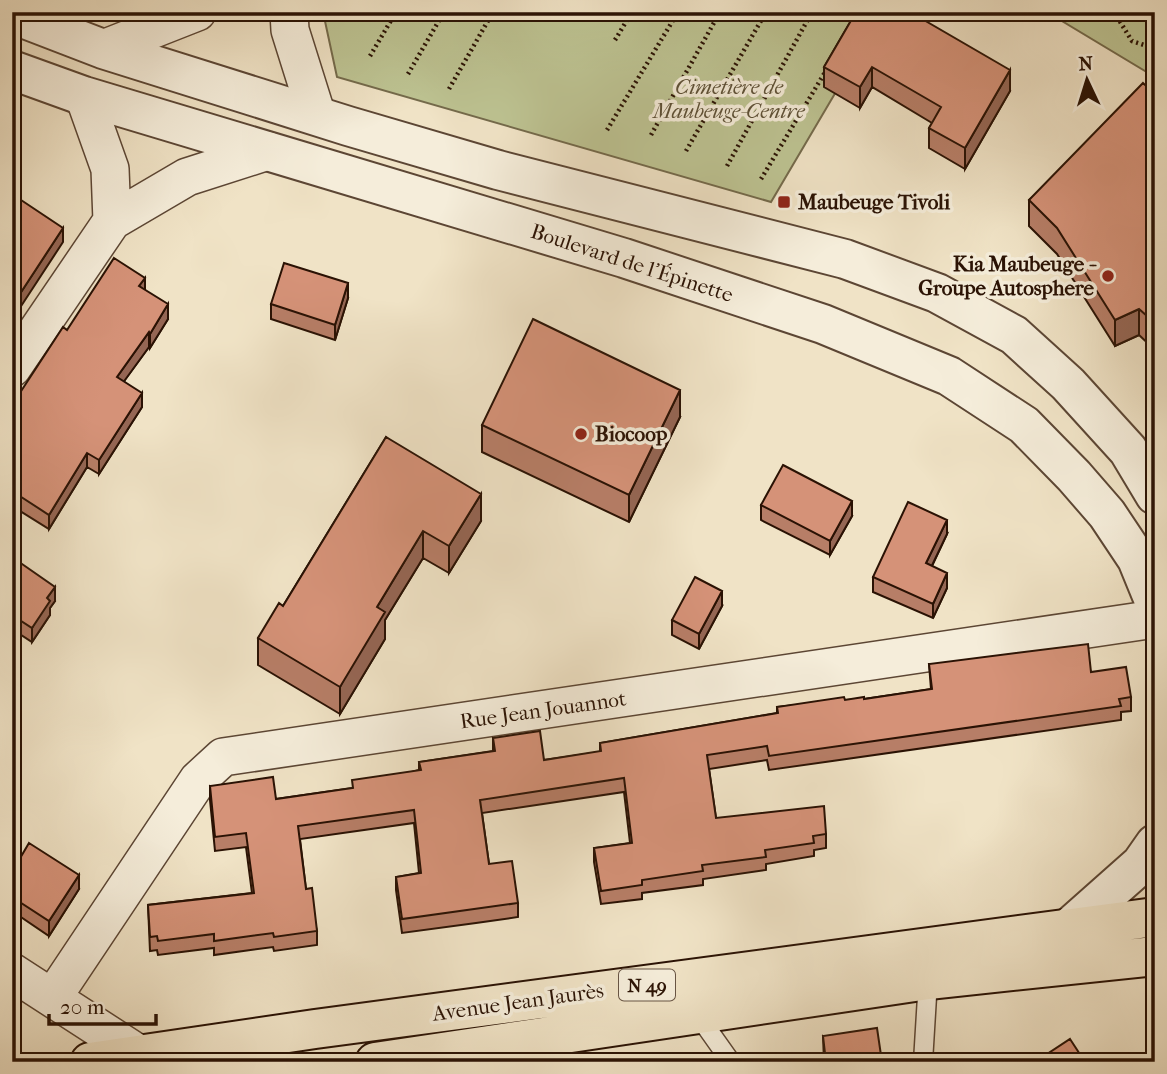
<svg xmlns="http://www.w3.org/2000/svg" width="1167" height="1074" font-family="'IM FELL French Canon',serif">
  <rect width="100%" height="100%" fill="#f0e3c6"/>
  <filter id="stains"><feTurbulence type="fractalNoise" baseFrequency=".00286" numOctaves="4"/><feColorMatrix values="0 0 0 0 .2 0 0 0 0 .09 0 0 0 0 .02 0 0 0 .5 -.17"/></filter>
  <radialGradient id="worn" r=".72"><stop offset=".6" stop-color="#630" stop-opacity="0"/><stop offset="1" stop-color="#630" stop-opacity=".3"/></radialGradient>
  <path fill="#bdc392" stroke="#746a4b" stroke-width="2" d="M323 12H883L771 202 337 77Z
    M1047 12H1155V77Z"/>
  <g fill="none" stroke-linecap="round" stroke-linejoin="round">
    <g stroke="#5c4634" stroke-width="21">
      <path id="service" d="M697 1014 731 1062
        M923 1062 928 980"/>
    </g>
    <g stroke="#5c4634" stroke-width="40">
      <path id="minor" d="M289 12 290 30 317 116
        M103 49 197 12
        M84 96 110 169 112 221
        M12 368 112 221 187 177 268 151
        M12 972 151 1062
        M53 997 198 780 223 757 1155 619"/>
    </g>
    <g stroke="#5c4634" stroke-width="42">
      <path id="tertiary" d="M12 14 103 49 348 126 498 170 845 259 937 293 1014 335 1068 384 1128 450 1155 495
        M12 70 84 96 624 258 823 324 949 376 1024 425 1074 476 1107 514 1137 559 1155 603
        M1070 927 1141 864 1155 844"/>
    </g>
    <g stroke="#2a1204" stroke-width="42">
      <path id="primary" d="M90 1062 315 1029 1155 917
        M375 1062 928 980 1155 956"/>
    </g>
    <path stroke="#2a1204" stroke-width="4.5" stroke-dasharray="2 3.5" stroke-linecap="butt" d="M847 12 857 18
      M1114 12 1132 41 1147 46 1155 41
      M579 17 582 12
      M615 40 632 12
      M370 56 396 12
      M408 74 444 12
      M449 89 493 12
      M607 130 678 12
      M651 135 720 12
      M686 151 766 12
      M727 166 812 12
      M761 179 827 69"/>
    <use href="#service" stroke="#f5edda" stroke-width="18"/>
    <use href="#minor" stroke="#f5edda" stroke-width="37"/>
    <use href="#tertiary" stroke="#f5edda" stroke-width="38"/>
    <use href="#primary" stroke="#f0e3c6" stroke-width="38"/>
  </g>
  <path fill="#b77e67" stroke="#2a1204" stroke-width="2" d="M856 12 1010 91 965 169 929 148V128L932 123 872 87 860 108 824 87V67Z
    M1155 94V350L1139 335 1115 346 1057 254 1029 226V200Z
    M145 290 168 319 150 348 149 347 124 381 142 407 99 474 87 467 49 529 12 506V405L67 330Z
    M348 298 335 340 271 319V304Z
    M680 417 629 522 482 452V425Z
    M386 437 481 521 449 573 423 558 385 620V639L340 714 258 665V638L283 606Z
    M761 505 852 516 830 555 761 520Z
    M947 534 932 566 947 588 933 618 873 592V577Z
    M12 557 55 601 50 608V615L32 642 12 629Z
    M722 606 699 649 672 635V620Z
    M929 664 1091 672 1131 697V711L1121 712V720L769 770 767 760 709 769 716 818 826 834V848L814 850V856L766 864V870L703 879V885L642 893V899L601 904 594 862V848L630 843 624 792 482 813 489 864 518 903V917L476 923 402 933 396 890V877L419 873 414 823 300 839 306 889 317 931V945L274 951 273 947 214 955V948L158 955 157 950 150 951 148 905 252 893 246 847 215 851 210 800V786L276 799 352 788 419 770V762L493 751V738L544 760 600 752V743L777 713V707L845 700 864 699 931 689Z
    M12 855 19 860 79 889 49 936 12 911Z
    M823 1036 882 1062H824Z"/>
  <path fill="#956654" stroke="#2a1204" stroke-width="2" d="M872 67V87L860 108V87Z
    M1010 70V91L965 169V148Z
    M63 228V242L12 320V306Z
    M145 278V292L139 286Z
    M348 283V298L335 340V325Z
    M168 304V319L150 348V334Z
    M1139 309V335L1115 346V320Z
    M149 332V347L117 391V377Z
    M680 390V417L629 522V495Z
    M142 393V407L99 474V460Z
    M87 453V467L49 529V515Z
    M481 494V521L449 573V546Z
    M852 501V516L830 555V541Z
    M947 520V534L926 578V563Z
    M423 531V558L385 620V639L340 714V687L377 607Z
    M947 573V588L933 618V604Z
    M55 587V601L50 608V615L32 642V628L47 598Z
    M722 591V606L699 649V634Z
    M79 875V889L49 936V921Z"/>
  <path fill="#d59278" stroke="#2a1204" stroke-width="2" d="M856 12H910L1010 70 965 148 929 128 941 107 872 67 860 87 824 67Z
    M1143 83 1155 94V323L1139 309 1115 320 1057 228 1029 200Z
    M12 194 63 228 12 306Z
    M114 258 145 278 139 286 168 304 150 334 149 332 117 377 142 393 99 460 87 453 49 515 12 491V405L63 327 67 330Z
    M284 263 348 283 335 325 271 304Z
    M533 319 680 390 629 495 482 425Z
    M386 437 481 494 449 546 423 531 377 607 385 612 340 687 258 638 279 603 283 606Z
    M783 465 852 501 830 541 761 505Z
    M908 502 947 520 926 563 947 573 933 604 873 577Z
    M12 557 55 587 47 598 50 601 32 628 12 615Z
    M695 577 722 591 699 634 672 620Z
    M1088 644 1091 672 1126 667 1131 697 1119 699 1121 706 769 756 767 746 707 755 716 818 824 806 826 834 813 836 814 843 765 850 766 857 702 865 703 871 642 880V885L601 891 594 848 632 843 624 778 480 800 489 864 512 861 518 903 402 919 396 877 421 873 414 810 298 826 306 889 312 888 317 931 274 937 273 933 214 941V934L158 941 157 936 150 937 148 905 254 893 246 833 215 837 210 786 273 777 276 799 353 788 352 780 421 770 419 762 495 751 493 738 540 731 544 760 601 751 600 743 778 713 777 707 844 697 845 700 864 697V699L932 689 929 664Z
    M29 843 79 875 49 921 12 897V855L19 860Z
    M877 1028 882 1062H826L823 1036Z
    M1070 1039 1085 1062H1035Z"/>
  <g fill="#8f2418" stroke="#f5edda" stroke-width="2.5">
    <rect x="777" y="195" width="14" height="14" rx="3.5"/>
    <circle cx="1108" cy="276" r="7"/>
    <circle cx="581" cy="434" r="7"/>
  </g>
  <g text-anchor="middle" stroke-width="7" stroke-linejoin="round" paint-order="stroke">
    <rect fill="#f5edda" stroke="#675444" stroke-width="2" x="619" y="969.5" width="56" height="31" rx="5"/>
    <g font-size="19" font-weight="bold" fill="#2a1204">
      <text x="647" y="992">N 49</text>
    </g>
    <g font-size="21" font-style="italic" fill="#5d5036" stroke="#f5edda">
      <text x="729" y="94">Cimetière de<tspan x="729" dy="24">Maubeuge-Centre</tspan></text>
    </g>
    <g font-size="21" font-weight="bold" fill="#2a1204" stroke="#f5edda" text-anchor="start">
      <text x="798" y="209">Maubeuge Tivoli</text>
      <text x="1094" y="271" text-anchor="end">Kia Maubeuge -<tspan x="1094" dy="24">Groupe Autosphere</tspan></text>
      <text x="595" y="441">Biocoop</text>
    </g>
    <g font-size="21" fill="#2a1204" stroke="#f5edda">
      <text transform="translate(632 263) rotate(18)" y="7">Boulevard de l'Épinette</text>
      <text transform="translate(543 710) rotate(-8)" y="7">Rue Jean Jouannot</text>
      <text transform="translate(518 1002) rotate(-8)" y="7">Avenue Jean Jaurès</text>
    </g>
  </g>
  <rect width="1167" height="1074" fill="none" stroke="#f0e3c6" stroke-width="42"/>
  <rect x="14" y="14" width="1139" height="1046" fill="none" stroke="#2a1204" stroke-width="3.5"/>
  <rect x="21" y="21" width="1125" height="1032" fill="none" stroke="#2a1204" stroke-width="2"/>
  <g transform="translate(1087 80) rotate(356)" stroke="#f5edda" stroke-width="5" paint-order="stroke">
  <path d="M0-5L12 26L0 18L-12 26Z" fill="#2a1204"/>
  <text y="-10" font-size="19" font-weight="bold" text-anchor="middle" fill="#2a1204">N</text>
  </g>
  <path d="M49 1014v10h107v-10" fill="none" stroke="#2a1204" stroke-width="3.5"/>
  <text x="60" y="1014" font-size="21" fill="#2a1204" stroke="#f5edda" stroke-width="5" paint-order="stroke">20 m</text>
  <rect width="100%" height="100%" filter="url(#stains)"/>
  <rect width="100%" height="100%" fill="url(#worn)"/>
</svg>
